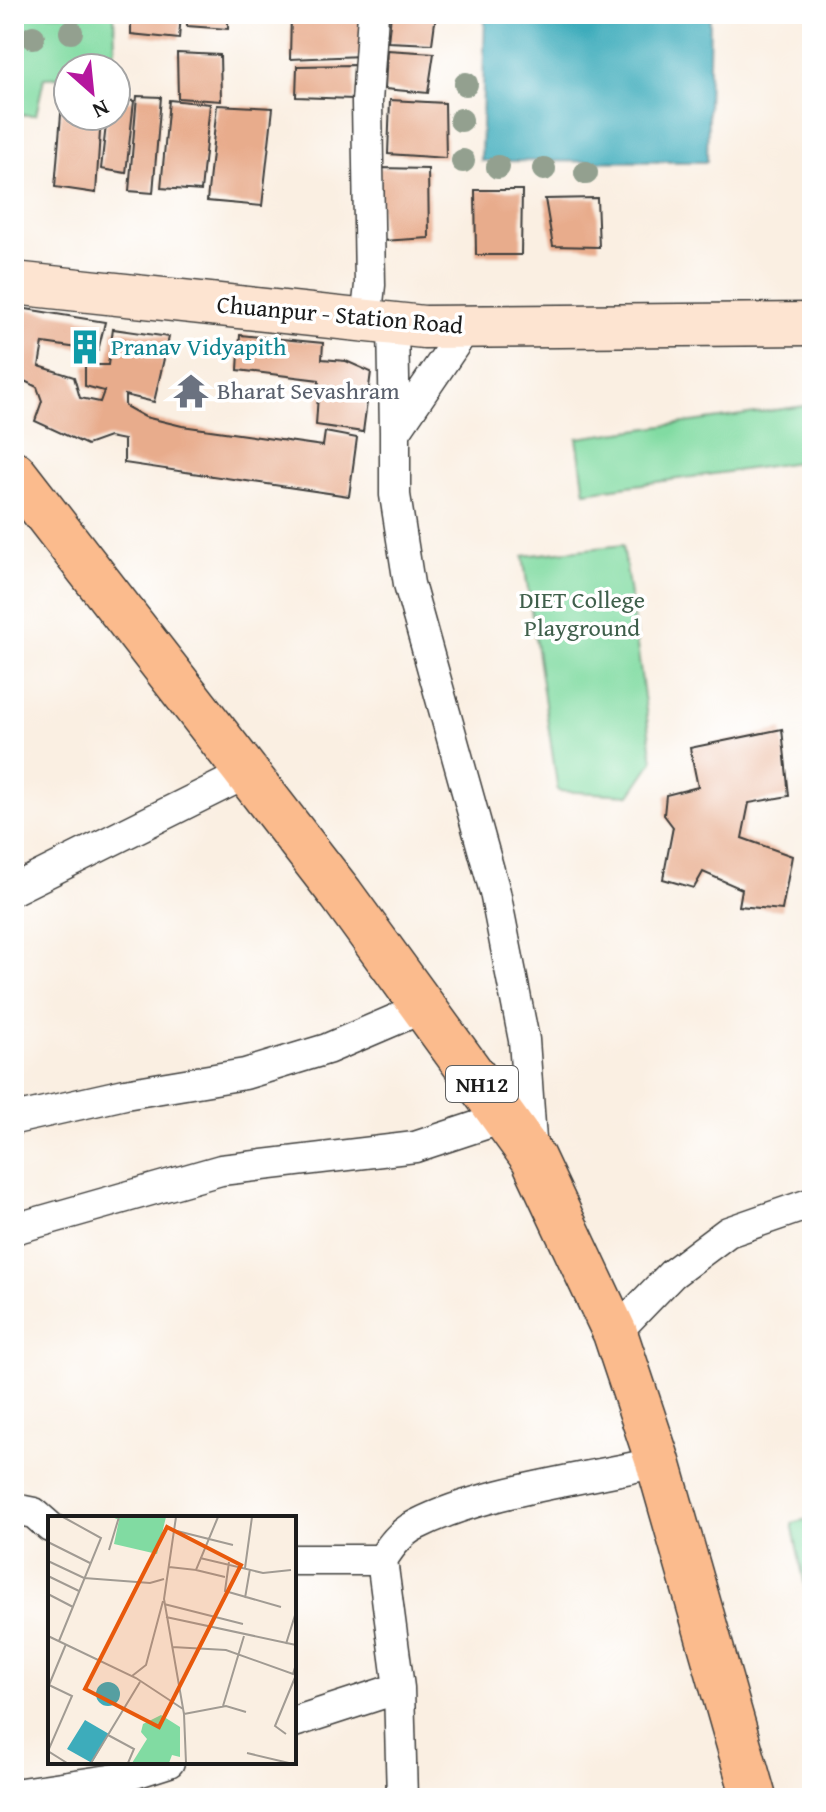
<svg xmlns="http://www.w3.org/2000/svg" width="826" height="1812" font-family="'Gentium Book Plus',serif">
  <rect width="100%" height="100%" fill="#fff"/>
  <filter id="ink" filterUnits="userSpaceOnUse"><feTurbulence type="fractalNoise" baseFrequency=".0125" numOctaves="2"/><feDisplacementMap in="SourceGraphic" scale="16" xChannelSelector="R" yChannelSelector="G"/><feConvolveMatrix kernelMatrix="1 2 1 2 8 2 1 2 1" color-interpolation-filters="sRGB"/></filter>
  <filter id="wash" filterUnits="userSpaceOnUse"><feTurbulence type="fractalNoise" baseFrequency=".006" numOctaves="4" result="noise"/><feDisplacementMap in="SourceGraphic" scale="32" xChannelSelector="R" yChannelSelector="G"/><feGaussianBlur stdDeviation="1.8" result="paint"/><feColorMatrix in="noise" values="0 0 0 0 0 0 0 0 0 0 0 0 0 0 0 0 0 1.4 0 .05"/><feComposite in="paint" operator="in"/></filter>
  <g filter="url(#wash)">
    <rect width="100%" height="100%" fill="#faefe2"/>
    <path fill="#81dba2" stroke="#4e7c5f" stroke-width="2" d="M14 14H114L115 49 107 68H68V77L44 78 36 115H14Z
      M812 405V460L585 492 577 438Z
      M623 545 653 761 630 795 558 791 523 556Z
      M812 1518V1619L792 1523Z"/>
    <path fill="#3dacbb" stroke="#2c646c" stroke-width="2" d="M485 14H710L707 162 481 161Z"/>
    <g id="blocks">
      <path fill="#e8ac8c" d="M131 14H181L179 39 131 34Z
        M187 14H228V29L187 26Z
        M291 14H362L361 56 290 59Z
        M391 14H436L432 44 388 42Z
        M387 50 434 53 428 93 385 89Z
        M177 53 220 55 221 101 178 98Z
        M355 65 354 99 296 97 297 66Z
        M137 96 161 97 153 193 129 191Z
        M116 99 134 101 126 173 101 169 107 116H116Z
        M169 100 210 104 201 191 161 188Z
        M390 100 445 103 446 158 388 154Z
        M62 102H68V116H101L96 193 55 187Z
        M217 105 273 108 262 206 207 201Z
        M379 168 428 169 429 238 382 241Z
        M475 190H522L521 255H476Z
        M597 198 599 247 553 246 545 199Z
        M14 307 105 322 98 351 43 343 39 366 74 377 80 398 100 402 104 391 85 386V365H108L113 329 169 337 154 402 125 395V406L145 417 182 426 323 446 325 432 357 438 349 496 124 463V440L109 437 87 445 35 421 42 401 37 387 14 376Z
        M240 335 323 343 322 359 346 361 371 372 363 432 316 425 319 380 238 370Z
        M782 729 789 796 749 803 742 838 792 856 782 910 739 906 742 889 703 872 694 888 663 879 673 827 664 815 666 795 698 787 690 748Z"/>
    </g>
  </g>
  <g filter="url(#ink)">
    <use href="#blocks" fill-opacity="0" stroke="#3d3c3a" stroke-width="2"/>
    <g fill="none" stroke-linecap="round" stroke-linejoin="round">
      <g stroke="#3d3c3a" stroke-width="33">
        <path id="street" d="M366 321 370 285 367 102 373 14
          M393 324 395 432
          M467 326 395 432V495L409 584 495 892 524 1040 532 1154
          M14 889 247 773
          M14 1119 125 1094 245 1074 327 1049 425 1007
          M14 1229 221 1170 415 1147 506 1117
          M615 1333 672 1274 728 1232 812 1203
          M14 1509 34 1513 50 1527
          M294 1560H382
          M294 1722 399 1688
          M14 1794 116 1779 169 1762
          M402 1798 399 1688 382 1560C391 1545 401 1532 416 1525 482 1491 585 1479 658 1462"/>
      </g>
      <g stroke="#3d3c3a" stroke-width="45">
        <path id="secondary" d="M14 283 424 327 812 324"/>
      </g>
      <g stroke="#3d3c3a" stroke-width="47">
        <path id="primary" d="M14 473 341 894 533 1158 615 1333 658 1462 754 1798"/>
      </g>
      <use href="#street" stroke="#fff" stroke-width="30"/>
      <use href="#secondary" stroke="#fde4d1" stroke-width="42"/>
      <use href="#primary" stroke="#fbbb8d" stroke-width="44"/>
    </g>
    <g fill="#93a08f">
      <circle cx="71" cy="32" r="12"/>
      <circle cx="33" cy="37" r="12"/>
      <circle cx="466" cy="84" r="12"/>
      <circle cx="461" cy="120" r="12"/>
      <circle cx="463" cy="161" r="12"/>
      <circle cx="498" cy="167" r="12"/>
      <circle cx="544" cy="169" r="12"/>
      <circle cx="586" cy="173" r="12"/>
    </g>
  </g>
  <defs>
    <g id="building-bare" transform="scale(2.76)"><path d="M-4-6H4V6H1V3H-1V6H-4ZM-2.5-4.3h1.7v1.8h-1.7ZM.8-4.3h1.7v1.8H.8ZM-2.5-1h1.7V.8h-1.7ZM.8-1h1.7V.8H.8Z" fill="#0f9aa8" stroke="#fff" stroke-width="2.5" paint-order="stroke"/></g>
    <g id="temple-bare" transform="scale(2.76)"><path d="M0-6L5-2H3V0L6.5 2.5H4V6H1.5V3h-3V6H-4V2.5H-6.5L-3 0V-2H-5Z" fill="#6b7280" stroke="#fff" stroke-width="2.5" paint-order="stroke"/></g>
  </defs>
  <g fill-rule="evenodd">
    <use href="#building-bare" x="85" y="347"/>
    <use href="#temple-bare" x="191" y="391"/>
  </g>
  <g text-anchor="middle" stroke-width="7" stroke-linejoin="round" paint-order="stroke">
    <rect fill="#fff" stroke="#606060" stroke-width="2" x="446" y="1066" width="72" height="36" rx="6"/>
    <g font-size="22" font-weight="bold" fill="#1c1c1c">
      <text x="482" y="1092">NH12</text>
    </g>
    <g font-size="24" fill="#1c1c1c" stroke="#fff">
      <text transform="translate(340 315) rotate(5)" y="8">Chuanpur - Station Road</text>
    </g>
    <g font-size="24" fill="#0d838f" stroke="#fff" text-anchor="start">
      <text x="111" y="355">Pranav Vidyapith</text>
    </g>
    <g font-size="24" fill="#5b616d" stroke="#fff" text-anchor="start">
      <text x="217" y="399">Bharat Sevashram</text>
    </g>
    <g font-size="24" fill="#3f5f4b" stroke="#fff">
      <text x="582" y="608">DIET College<tspan x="582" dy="28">Playground</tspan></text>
    </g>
  </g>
  <g transform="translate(48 1516)">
    <rect width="248" height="248" fill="#faefe2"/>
    <path d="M64 1H118L109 38 66 28 71 4ZM113 199 132 211V241L124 239 121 247H84L99 223 93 216 95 208Z" fill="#81dba2"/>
    <path d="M48 178a12 12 0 1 1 24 0a12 12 0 1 1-24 0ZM37 204 61 218 44 247 19 233Z" fill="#3dacbb"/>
    <path fill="none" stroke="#a19b93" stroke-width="2" d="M128 1 116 83 136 198 138 247M125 14 185 29M0 26 42 47M61 34 71 1M152 42 215 57 243 54M0 45 36 62 102 67 116 63M181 46 177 75 233 91M121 51 148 54 170 1M197 52 204 1M148 54 177 61M0 60 31 75M0 78 25 91M197 82 202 53M116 88 195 108M118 101 248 129M0 120 88 162 135 193M11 125 53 22 15 1M238 128 248 96M124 131 178 134 245 158 248 148M84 160 98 149 115 85M1 169 24 180 0 235 19 247M1 169 18 128M175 190 196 120M136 198 178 190 198 196M238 218 227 210 248 159M60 219 86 233 80 247M199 237 241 247M43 247 92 166"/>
    <path fill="#e8590c" fill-opacity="0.15" stroke="#e8590c" stroke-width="4" d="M119 11 193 49 111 211 37 173Z"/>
    <rect width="248" height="248" fill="none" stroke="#1c1c1c" stroke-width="4"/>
  </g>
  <rect width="826" height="1812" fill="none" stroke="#fff" stroke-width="48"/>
  <g transform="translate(92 92) rotate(153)"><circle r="38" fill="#ffffff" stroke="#a4a4a4" stroke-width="2"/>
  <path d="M0-6L14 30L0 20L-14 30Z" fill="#b5179e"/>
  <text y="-12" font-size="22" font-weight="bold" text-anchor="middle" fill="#1c1c1c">N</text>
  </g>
</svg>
